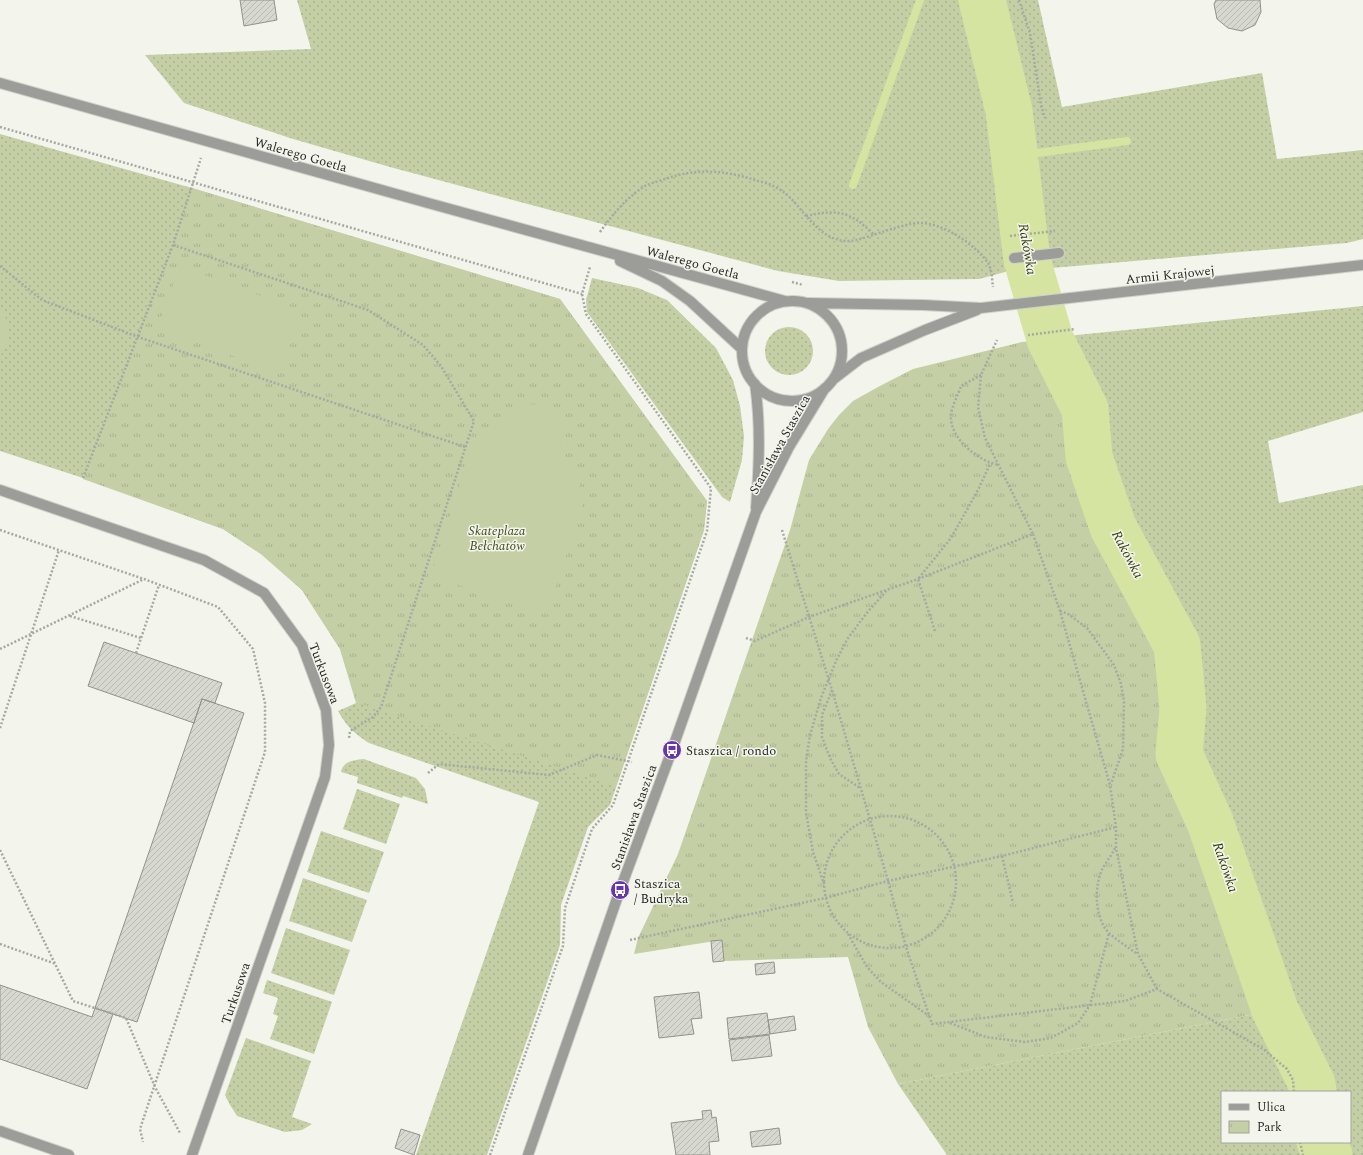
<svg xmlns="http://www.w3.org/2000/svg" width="1363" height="1155" font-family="Spectral,serif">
  <defs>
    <pattern id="grass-dots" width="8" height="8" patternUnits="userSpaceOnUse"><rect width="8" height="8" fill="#c4cfa6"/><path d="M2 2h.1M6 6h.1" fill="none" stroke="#a8b28f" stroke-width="1.8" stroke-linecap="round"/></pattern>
    <pattern id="park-tufts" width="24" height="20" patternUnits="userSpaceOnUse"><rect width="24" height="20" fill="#c4cfa6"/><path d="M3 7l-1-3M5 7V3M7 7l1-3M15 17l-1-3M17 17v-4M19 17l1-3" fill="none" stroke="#a8b28f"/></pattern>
    <pattern id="building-hatch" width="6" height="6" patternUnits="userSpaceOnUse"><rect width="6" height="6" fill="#d7d9d0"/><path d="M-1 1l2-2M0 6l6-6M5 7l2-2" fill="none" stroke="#b9bab3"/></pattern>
  </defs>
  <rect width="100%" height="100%" fill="#f3f5ec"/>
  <path fill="url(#grass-dots)" fill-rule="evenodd" d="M297 0H1038L1062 107 1262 73 1277 159 1363 150V239L1347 243 1005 272 979 279 839 281 778 271 390 167 293 139 184 103 145 55 311 49Z
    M0 134 192 188 560 299 707 501 704 530 610 805 588 827 561 905 560 945 487 1155H416L539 802 369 743C354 733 347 727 338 711L356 703 340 649 302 590 261 554 223 529 83 478 0 451Z
    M592 278 638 288 667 300 716 348 733 380 740 406 744 436 742 460 730 502 722 497 587 312 586 300Z
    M1363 306V412L1268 441 1279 503 1363 485V1155H947L898 1084 1275 1010 1210 822 1179 754 1183 708 1177 645 1113 527 1089 457 1085 409 1050 339 1077 335ZM1222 1092H1350V1142H1222Z
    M765 351a24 24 0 1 1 48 0a24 24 0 1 1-48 0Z
    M364 759 416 778 425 789 428 804 403 796 402 798 357 783 358 777 341 772C343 761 354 760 364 759Z
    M357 789 400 804 386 844 343 829Z
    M321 831 384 852 369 893 307 872Z
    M303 878 367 900 352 942 289 921Z
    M286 928 350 950 334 995 271 973Z
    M267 980 332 1002 314 1054 270 1039 278 1016 273 1014 278 998 263 993Z
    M246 1038 311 1061 292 1117 312 1124 302 1130 285 1132 237 1116 230 1105 225 1095Z"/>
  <path fill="url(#park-tufts)" d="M192 188 560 299 707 501 704 530 616 786 357 703 340 649 302 590 261 554 223 529 83 479 173 245Z
    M1050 339 1085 409 1089 457 1113 527 1177 645 1183 708 1179 755 1210 822 1275 1010 898 1084 868 1027 848 957 724 961 721 940 634 954 638 938 678 854 790 530 809 460 828 429 839 415 853 401 878 387 913 369 1022 342Z"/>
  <path fill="#c4cfa6" d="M180 266 302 311 279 373 157 328Z
    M0 307 5 314 9 340 0 357Z
    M525 404 553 406 562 413 565 431 559 442 585 498 547 614 431 576 475 437Z"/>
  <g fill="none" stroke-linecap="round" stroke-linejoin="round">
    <path stroke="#d5e5a1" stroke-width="8" d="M1015 156 1127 141
      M853 185 920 0"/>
    <path stroke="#d5e5a1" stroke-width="47" d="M982 0 1009 111 1027 260 1050 339 1085 409 1089 457 1113 527 1177 645 1183 708 1179 754 1210 822 1275 1010 1312 1084 1313 1092
      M1320 1142 1329 1155"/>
  </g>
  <path fill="url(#building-hatch)" stroke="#91938b" d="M240 0H274L277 20 244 26Z
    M1216 0H1260L1261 12 1255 25 1242 31 1228 28 1217 19 1214 4Z
    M104 642 222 683 215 703 202 699 194 723 88 686Z
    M202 699 244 713 137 1022 95 1008Z
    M722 940 724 961 713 962 711 941Z
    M774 962 775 973 756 975 755 964Z
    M0 985 92 1017 95 1008 113 1014 87 1089 0 1059Z
    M699 992 702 1018 691 1019 694 1034 659 1038 654 997Z
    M767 1013 770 1034 729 1039 727 1018Z
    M794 1016 796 1030 770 1034 768 1020Z
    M769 1035 772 1056 732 1061 729 1040Z
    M711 1110 712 1118 716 1117 719 1141 709 1142 710 1155H676L671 1123 703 1119 702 1111Z
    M779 1128 781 1144 752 1147 750 1132Z
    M401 1129 420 1135 414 1155 395 1148Z"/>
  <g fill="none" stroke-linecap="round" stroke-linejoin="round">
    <g stroke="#cfd0c9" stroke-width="12">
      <path id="minor" d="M0 83 428 203 785 301
        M1014 258 1059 253
        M620 261 662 281 690 301 742 349
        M742 351a50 50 0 1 1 100 0a50 50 0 1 1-100 0Z
        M808 303 923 305 981 308 1363 265
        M835 378 861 358 925 330 977 310
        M755 384C761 426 759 467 756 508
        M0 490 204 560 264 593 302 645 326 710 329 745 325 777 192 1155
        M0 1131 69 1155
        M528 1155 620 890 672 750 756 512 789 447 825 388"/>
    </g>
    <path stroke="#a7a8a1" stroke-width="2.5" stroke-dasharray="2 2" stroke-linecap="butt" d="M1019 0 1030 33 1041 105 1045 118
      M0 127 582 294
      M600 232C613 214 626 198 645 186 651 183 659 181 665 179 697 168 723 170 755 180 761 182 769 183 775 187 788 193 797 205 806 216
      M873 234C850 211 837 209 806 216 817 228 828 240 846 241 857 242 883 231 895 228 903 226 912 223 919 223 942 222 976 245 988 263 992 269 992 280 993 287
      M1010 236 1055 231
      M173 245 368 310 423 345 441 366 474 421 381 707 373 717 350 731 349 738
      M0 266 42 300 138 337 465 447
      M792 282 803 285
      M1028 335 1075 329
      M981 375 961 386C959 393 951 408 951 415 949 438 978 461 999 465
      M83 478 173 245 201 158
      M0 530 144 579 218 607 253 649 265 703V752L140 1129 143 1142
      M782 530 832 690 888 881 906 947 932 1024 1125 1001 1157 989 1263 1049 1287 1069 1293 1080 1294 1092
      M1033 534 1060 611 1110 785 1116 827V848L1138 954 1157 989
      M1060 611 1068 614 1087 628 1114 665 1121 684 1124 701 1123 749 1111 784
      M70 616 141 638
      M935 631 918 579 951 538 978 490 990 464
      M746 638 755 641 809 617 918 579 1033 534 985 438 978 407 981 375 997 340
      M0 649 144 579
      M136 653 159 585
      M832 690 822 715V737L830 758 839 774 860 788
      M0 728 59 550
      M428 773 439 764 549 775 597 755 632 762
      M824 882a66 66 0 1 1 132 0a66 66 0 1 1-132 0Z
      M1115 848C1111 857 1104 864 1101 872 1094 890 1095 920 1110 934 1118 941 1128 947 1137 954
      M0 850 73 1001 126 1018 155 1087 180 1133
      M1002 856 1013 903
      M823 881 813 852 806 813V761L810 735 821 698 836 661 848 638 866 614 887 590
      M848 934 867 967 881 982 929 1016
      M630 940 825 898 888 881 1002 856 1116 827
      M0 944 56 964
      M950 1023 986 1037 1025 1042 1051 1038 1078 1023 1090 1005 1109 933
      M1300 1142 1303 1155
      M490 1155 563 946 565 908 592 829 613 805 707 531 711 488 586 314 582 294 590 267"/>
    <use href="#minor" stroke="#9c9d99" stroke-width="10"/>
  </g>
  <defs>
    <g id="bus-disc" transform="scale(1)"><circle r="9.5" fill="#6935ac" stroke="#f3f5ec"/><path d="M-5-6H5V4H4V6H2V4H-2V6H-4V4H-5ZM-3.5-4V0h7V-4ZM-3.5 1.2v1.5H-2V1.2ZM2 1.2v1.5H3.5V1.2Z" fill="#fff"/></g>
  </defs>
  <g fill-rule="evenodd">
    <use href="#bus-disc" x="672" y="750"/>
    <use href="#bus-disc" x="620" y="890"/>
  </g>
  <g text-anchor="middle" stroke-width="3" stroke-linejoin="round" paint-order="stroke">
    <g font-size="13" fill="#292a27" stroke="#f3f5ec">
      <text transform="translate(301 154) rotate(16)" y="5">Walerego Goetla</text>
      <text transform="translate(693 262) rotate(15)" y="5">Walerego Goetla</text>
      <text transform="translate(1170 274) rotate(-6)" y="5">Armii Krajowej</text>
      <text transform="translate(779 444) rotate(-61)" y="5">Stanisława Staszica</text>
      <text transform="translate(325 673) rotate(69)" y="5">Turkusowa</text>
      <text transform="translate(633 817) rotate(-70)" y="5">Stanisława Staszica</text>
      <text transform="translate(235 993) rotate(-71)" y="5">Turkusowa</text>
    </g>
    <g font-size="13" font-style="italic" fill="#424c1b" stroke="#f3f5ec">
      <text x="497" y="535">Skateplaza<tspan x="497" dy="15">Bełchatów</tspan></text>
    </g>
    <g font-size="13" fill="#292a27" stroke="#f3f5ec" text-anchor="start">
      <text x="686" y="755">Staszica / rondo</text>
      <text x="634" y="888">Staszica<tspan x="634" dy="15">/ Budryka</tspan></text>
    </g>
    <g font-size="14" font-style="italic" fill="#353e0b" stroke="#f3f5ec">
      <text transform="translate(1028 249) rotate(80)" y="5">Rakówka</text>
      <text transform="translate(1128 554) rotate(62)" y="5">Rakówka</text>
      <text transform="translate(1226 867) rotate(71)" y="5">Rakówka</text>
    </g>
  </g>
  <rect x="1221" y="1091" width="130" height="52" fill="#f3f5ec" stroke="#a2a49d"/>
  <rect x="1229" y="1104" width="20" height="6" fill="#9c9d99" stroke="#a2a49d"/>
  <text x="1257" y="1111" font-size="12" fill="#292a27">Ulica</text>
  <rect x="1229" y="1121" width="20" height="12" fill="url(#park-tufts)" stroke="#a2a49d"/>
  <text x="1257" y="1131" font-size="12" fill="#292a27">Park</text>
</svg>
